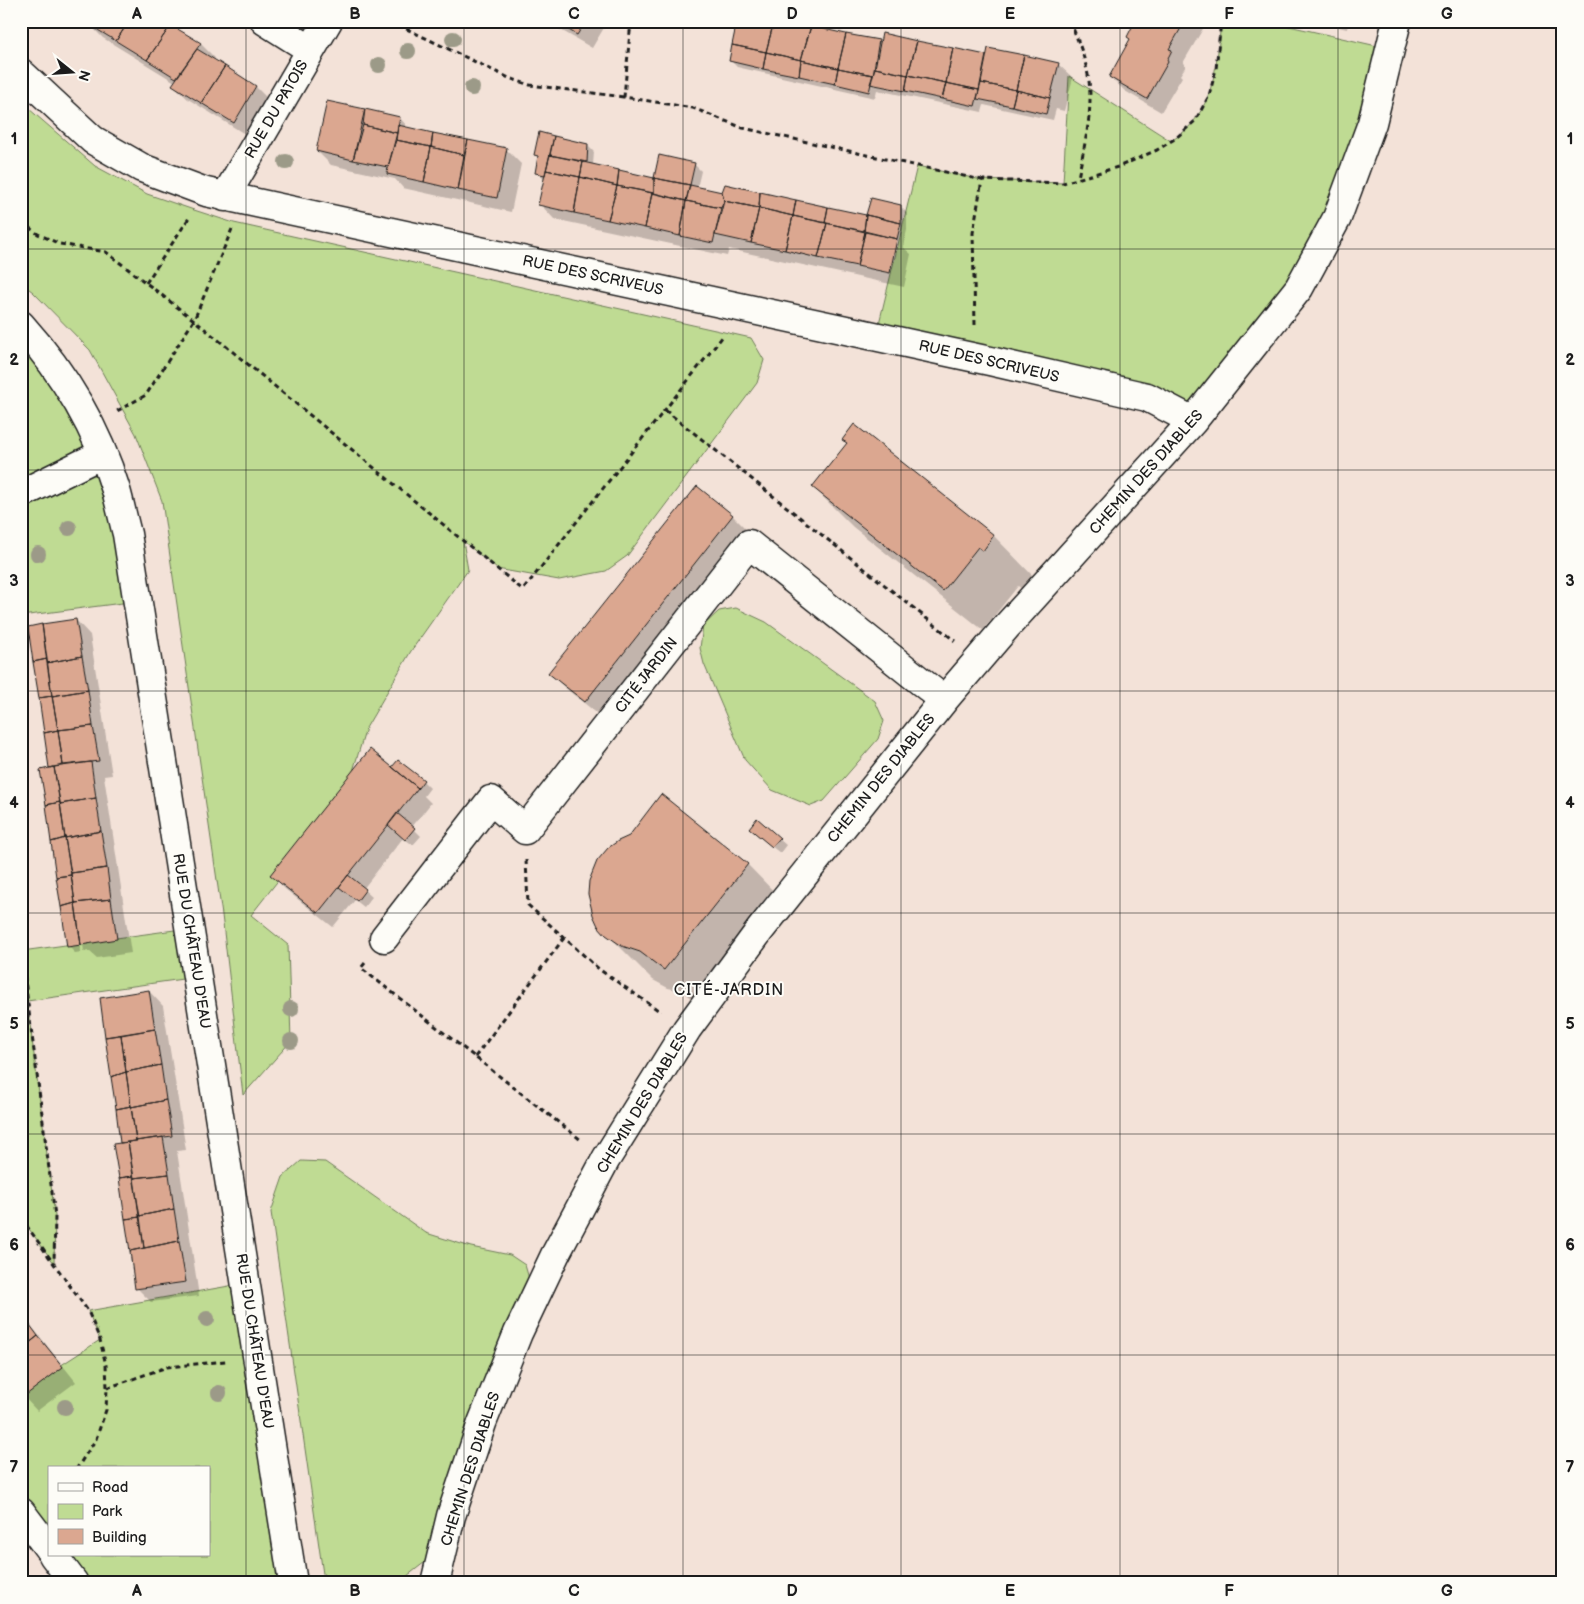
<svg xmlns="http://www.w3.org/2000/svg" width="1584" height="1604" font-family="'Balsamiq Sans',sans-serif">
  <rect width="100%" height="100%" fill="#f3e2d8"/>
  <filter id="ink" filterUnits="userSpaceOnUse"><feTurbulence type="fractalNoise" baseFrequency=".02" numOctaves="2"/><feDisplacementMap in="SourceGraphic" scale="10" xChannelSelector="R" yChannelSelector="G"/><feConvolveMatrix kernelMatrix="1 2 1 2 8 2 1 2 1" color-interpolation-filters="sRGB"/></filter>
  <g filter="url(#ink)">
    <path fill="#bfdb93" stroke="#6e7c58" d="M1221 21H1267L1390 49 1337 218 1193 421 876 336 917 166 982 180 1063 183 1069 76 1171 141C1214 116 1217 65 1221 21Z
      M21 102 95 166 147 194 194 210 234 223 751 338 764 360 757 383 627 556 606 571 559 580 497 569 463 541 468 570 411 651 366 728 346 794 251 915 288 945 291 1041 243 1095 222 915 162 501 136 434 90 350 33 292 21 283Z
      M21 325 91 426 138 601 21 616Z
      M736 608 766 622 875 701 884 721 878 739 824 801 811 806 772 790 745 760 704 664 700 648 703 626 719 611Z
      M189 928 197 977 27 1001 55 1216 54 1263 21 1218V949L22 951Z
      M301 1161 325 1162 426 1233 471 1247 510 1255 525 1265 535 1299 443 1548 398 1583H337L323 1574 271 1212 283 1177Z
      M246 1283 293 1583H74L53 1555H209V1468H49V1549L21 1512V1393L52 1371 100 1340 88 1311Z"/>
    <path fill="#0003" fill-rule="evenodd" d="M164 21 201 44 215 58 213 61 256 87 270 101 248 136 188 99 173 85 175 82 103 38 89 24Z
      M552 21H608L592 48 559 29Z
      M783 21 880 41 883 35 987 57 1058 64 1073 78 1064 111 1056 109 1053 120 984 105 982 112 877 90 875 98 737 67 730 60Z
      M1135 21H1199L1204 27 1183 63 1186 66 1180 75 1182 77 1161 112 1125 91 1110 77 1131 39Z
      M1314 21H1349L1347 29Z
      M328 102 400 118 406 125V128L507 150 521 164 511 212 403 188 395 179 331 165 317 151Z
      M540 134 587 145 594 152 593 165 655 179 694 164 701 171 697 188 866 217 900 206 907 213V230L903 247 911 254 904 287 729 249 727 256 554 219 540 204 545 180 536 172 539 158 535 154Z
      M855 426 994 536 1033 576 1023 590 1018 586 983 630 853 527 813 487 848 444Z
      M697 488 733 516 747 530 599 715 564 687 550 673Z
      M76 620 90 635 112 775 104 776 131 953 97 958 89 951 75 953 68 946 50 769 29 628ZM54 775H57L84 951H81Z
      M396 772 423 781 430 788 424 796 431 803 412 827 421 836 413 845 403 838 363 889 372 897 364 907 355 900 333 927 285 889 271 874Z
      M662 796 748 865 787 905 704 1009 682 991 668 988 653 980 602 929 629 837Z
      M757 835 779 839 786 845 780 853Z
      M149 991 163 1006 186 1150 177 1151 199 1296 151 1302 137 1288 131 1251 122 1144 101 999Z
      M21 1313 76 1382 37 1411 21 1394Z"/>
    <path fill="#dba790" stroke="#1c1c1c" d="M89 21H129L116 41 88 24Z
      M129 21H166L171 25 147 60 116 41Z
      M554 21H586L577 35Z
      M737 21H774L766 52 732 45Z
      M774 21H788L811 26 801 60 766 52Z
      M1133 21H1185L1169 49 1172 50 1167 60 1168 62 1147 99 1109 77 1130 39 1127 37 1132 27 1130 26Z
      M171 25 201 43 176 78 147 60Z
      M811 26 846 34 838 68 801 60Z
      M882 33 917 41 908 75 875 68Z
      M846 34 879 40 873 75 838 68Z
      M917 41 953 48 946 83 908 75Z
      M732 45 766 52 763 69 729 61Z
      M953 48 986 55 979 90 946 83Z
      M988 48 1024 55 1016 90 981 83Z
      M197 49 225 66 201 103 172 85Z
      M766 52 801 60 799 76 763 69Z
      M1024 55 1059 63 1050 98 1016 90Z
      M801 60 838 68 835 84 799 76Z
      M225 66 256 86 234 123 201 103Z
      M838 68 873 75 869 92 835 84Z
      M875 68 908 75 905 91 870 84Z
      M908 75 946 83 942 99 905 91Z
      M946 83 979 90 975 106 942 99Z
      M981 83 1016 90 1012 106 977 99Z
      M1016 90 1050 98 1046 114 1012 106Z
      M327 101 365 109 353 160 316 151Z
      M365 109 400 117 397 133 363 125Z
      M363 125 397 133 388 167 353 160Z
      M398 125 433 133 431 147 396 140Z
      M539 132 554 136 545 175 535 173 538 156 534 155Z
      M433 133 468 140 464 155 431 147Z
      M554 136 588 144 587 162 550 155Z
      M396 140 431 147 424 182 387 174 388 167Z
      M468 140 507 148 497 198 458 190Z
      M431 147 464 155 458 190 424 182Z
      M550 155 583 162 580 177 546 170Z
      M659 155 695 163 690 185 654 178Z
      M583 162 619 170 617 186 580 177Z
      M546 170 580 177 574 213 538 205Z
      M619 170 654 178V193L617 186Z
      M580 177 617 186 608 220 574 213Z
      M654 178 690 185 686 201 654 193Z
      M725 184 760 192 759 208 724 201 722 192Z
      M690 185 722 192 724 201 721 208 686 201Z
      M617 186 652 193 645 228 608 220Z
      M760 192 796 200 793 216 759 208Z
      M652 193 686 201 680 236 645 228Z
      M871 198 901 205V223L866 215Z
      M796 200 828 207 825 223 793 216Z
      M686 201 721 208 713 243 680 236Z
      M724 201 759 208 751 243 715 235Z
      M828 207 866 215 864 231 825 223Z
      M759 208 793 216 785 250 751 243Z
      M866 215 901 223 897 239 864 231Z
      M793 216 827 223 818 258 785 250Z
      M827 223 865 232 857 266 818 258Z
      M865 232 897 239 890 273 857 266Z
      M854 424 994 535 983 551 978 547 943 591 812 487 847 443 842 440Z
      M697 486 733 515 585 702 548 673Z
      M76 619 82 656 47 663 42 624Z
      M42 624 47 659 33 662 28 627Z
      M82 656 88 690 52 696 47 663Z
      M47 659 52 696 39 698 33 662Z
      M88 690 93 726 58 730 52 696Z
      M52 696 58 730 44 733 39 698Z
      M93 726 99 761 63 765 58 730Z
      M58 730 63 765 49 768 44 733Z
      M370 749 418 788 318 913 270 875Z
      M398 760 424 780 418 788 392 767Z
      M91 762 96 798 60 804 54 767Z
      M54 767 60 802 46 805 40 770Z
      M661 794 748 864 664 970 640 952 622 946 606 935 598 926 593 915 588 894 589 881 597 861 608 848 618 841 629 836Z
      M96 798 101 831 65 838 60 804Z
      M60 802 65 838 51 842 46 805Z
      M397 813 415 828 405 840 388 825Z
      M757 818 780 838 772 847 749 828Z
      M101 831 107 868 71 873 65 838Z
      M65 838 71 875 56 877 51 842Z
      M107 868 111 899 75 903 71 873Z
      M71 875 75 903 61 907 56 877Z
      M348 875 366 889 357 901 339 887Z
      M111 899 117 939 81 945 75 903Z
      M75 903 81 945 67 947 61 907Z
      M149 990 155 1029 105 1037 100 998Z
      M155 1029 161 1065 126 1072 121 1035Z
      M120 1035H121L126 1072 111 1077 105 1037Z
      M161 1065 166 1100 131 1107 126 1072Z
      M126 1072 131 1106 116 1109 111 1077Z
      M166 1100 172 1136 136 1141 131 1107Z
      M131 1106 136 1141 120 1143 116 1109Z
      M163 1137 169 1174 134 1178 128 1142Z
      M128 1142 133 1176 119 1178 113 1144Z
      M169 1174 174 1209 139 1216 134 1178Z
      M133 1176 140 1217 125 1219 119 1178Z
      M174 1209 179 1241 144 1248 139 1216Z
      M140 1217 144 1248 130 1251 125 1219Z
      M179 1241 186 1282 135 1289 130 1251Z
      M21 1313 38 1336 27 1345 21 1338Z
      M38 1336 63 1367 22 1398 21 1349Z
      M21 1338 27 1345 21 1349Z"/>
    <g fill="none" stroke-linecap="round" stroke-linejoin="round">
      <g stroke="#1c1c1c" stroke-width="31">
        <path id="street" d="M265 21 311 50
          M21 73 93 140 142 168 206 192 990 361 1147 397 1193 421
          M225 197 328 21
          M21 325C64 373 97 428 116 490 120 504 123 519 127 534L293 1583
          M21 494 102 454
          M384 938 491 800 525 830 749 544 944 700
          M21 1512 49 1549
          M53 1555 74 1583
          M435 1583 451 1516 482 1423 518 1333 555 1255 606 1159 687 1029 760 930 944 700 1008 625 1193 421 1299 288 1337 218 1372 123 1397 21"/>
      </g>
      <path stroke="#1c1c1c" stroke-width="3" stroke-dasharray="5 4" stroke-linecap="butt" d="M390 21 509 78 530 85 624 97
        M631 21 624 97 693 108 743 128 982 180
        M1070 21C1078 40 1086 60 1089 81 1093 114 1084 146 1078 178
        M21 222 38 234 60 244 106 252 194 320 523 590 723 336
        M146 283 189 218
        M975 325 973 233 982 180 1063 183 1118 167 1157 150 1176 138 1195 121 1209 96 1216 69 1221 21
        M665 410 955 641
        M117 411 146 395 194 320 232 229
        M526 860 528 905 600 970 661 1012
        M21 949 55 1216 54 1263
        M365 963 361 968 581 1140
        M475 1057 564 938
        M21 1218 88 1311 100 1340 106 1365 107 1388 106 1410 96 1439 77 1468
        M107 1388 167 1367 226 1361"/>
      <use href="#street" stroke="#fdfcf7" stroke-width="28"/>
    </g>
    <g fill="#9c9a88">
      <circle cx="453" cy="39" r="8"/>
      <circle cx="408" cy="51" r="8"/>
      <circle cx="379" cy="65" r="8"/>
      <circle cx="472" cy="88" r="8"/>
      <circle cx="286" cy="162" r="8"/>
      <circle cx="69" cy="528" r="8"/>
      <circle cx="38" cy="554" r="8"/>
      <circle cx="291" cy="1009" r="8"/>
      <circle cx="291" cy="1041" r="8"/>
      <circle cx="207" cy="1319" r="8"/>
      <circle cx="219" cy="1393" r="8"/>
      <circle cx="65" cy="1407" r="8"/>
    </g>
  </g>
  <path fill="none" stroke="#1c1c1c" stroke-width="1" stroke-opacity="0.55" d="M246 21V1583M464 21V1583M683 21V1583M901 21V1583M1120 21V1583M1338 21V1583M21 249H1563M21 470H1563M21 691H1563M21 913H1563M21 1134H1563M21 1355H1563"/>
  <g text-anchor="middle" stroke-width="4" stroke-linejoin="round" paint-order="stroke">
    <g font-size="15" fill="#1c1c1c" stroke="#fdfcf7">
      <text transform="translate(276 109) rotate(-60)" y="5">RUE DU PATOIS</text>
      <text transform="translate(593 275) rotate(12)" y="5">RUE DES SCRIVEUS</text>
      <text transform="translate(989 361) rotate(13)" y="5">RUE DES SCRIVEUS</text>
      <text transform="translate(1146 472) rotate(-48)" y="5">CHEMIN DES DIABLES</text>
      <text transform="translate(646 675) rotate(-52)" y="5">CITÉ JARDIN</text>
      <text transform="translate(881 778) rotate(-51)" y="5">CHEMIN DES DIABLES</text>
      <text transform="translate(192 941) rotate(81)" y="5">RUE DU CHÂTEAU D'EAU</text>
      <text transform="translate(642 1103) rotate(-59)" y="5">CHEMIN DES DIABLES</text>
      <text transform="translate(255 1341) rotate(81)" y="5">RUE DU CHÂTEAU D'EAU</text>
      <text transform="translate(470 1469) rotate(-72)" y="5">CHEMIN DES DIABLES</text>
    </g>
    <g font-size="16" letter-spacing="1" fill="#1c1c1c" stroke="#fdfcf7">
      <text x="729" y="995">CITÉ-JARDIN</text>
    </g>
  </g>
  <rect width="1584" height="1604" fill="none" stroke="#fdfcf7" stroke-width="55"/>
  <rect x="48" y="1466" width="162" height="90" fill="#fdfcf7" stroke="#a3a29f"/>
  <rect x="58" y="1483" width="25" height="8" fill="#fdfcf7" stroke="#a3a29f"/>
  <text x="92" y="1492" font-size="15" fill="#1c1c1c">Road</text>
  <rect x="58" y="1504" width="25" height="15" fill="#bfdb93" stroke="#a3a29f"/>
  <text x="92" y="1516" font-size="15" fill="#1c1c1c">Park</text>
  <rect x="58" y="1529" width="25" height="15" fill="#dba790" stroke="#a3a29f"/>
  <text x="92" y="1542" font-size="15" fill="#1c1c1c">Building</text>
  <g transform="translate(72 72) rotate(107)" stroke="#fdfcf7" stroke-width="4" paint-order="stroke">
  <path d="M0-4L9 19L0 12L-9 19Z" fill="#1c1c1c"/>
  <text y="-8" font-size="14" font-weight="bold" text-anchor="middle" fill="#1c1c1c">N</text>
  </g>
  <rect x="28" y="28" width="1528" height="1548" fill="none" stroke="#1c1c1c" stroke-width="2"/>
  <g font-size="16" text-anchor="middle" font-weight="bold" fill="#1c1c1c">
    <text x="137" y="19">A</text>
    <text x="355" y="19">B</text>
    <text x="574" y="19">C</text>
    <text x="792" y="19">D</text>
    <text x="1010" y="19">E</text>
    <text x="1229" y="19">F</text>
    <text x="1447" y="19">G</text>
    <text x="14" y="144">1</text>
    <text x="1570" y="144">1</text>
    <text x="14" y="365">2</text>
    <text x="1570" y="365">2</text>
    <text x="14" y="586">3</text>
    <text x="1570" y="586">3</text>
    <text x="14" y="808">4</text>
    <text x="1570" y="808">4</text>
    <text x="14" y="1029">5</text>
    <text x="1570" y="1029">5</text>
    <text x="14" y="1250">6</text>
    <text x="1570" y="1250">6</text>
    <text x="14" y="1472">7</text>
    <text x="1570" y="1472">7</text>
    <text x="137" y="1596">A</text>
    <text x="355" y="1596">B</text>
    <text x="574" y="1596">C</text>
    <text x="792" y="1596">D</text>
    <text x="1010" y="1596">E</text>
    <text x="1229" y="1596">F</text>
    <text x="1447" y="1596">G</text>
  </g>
</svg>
